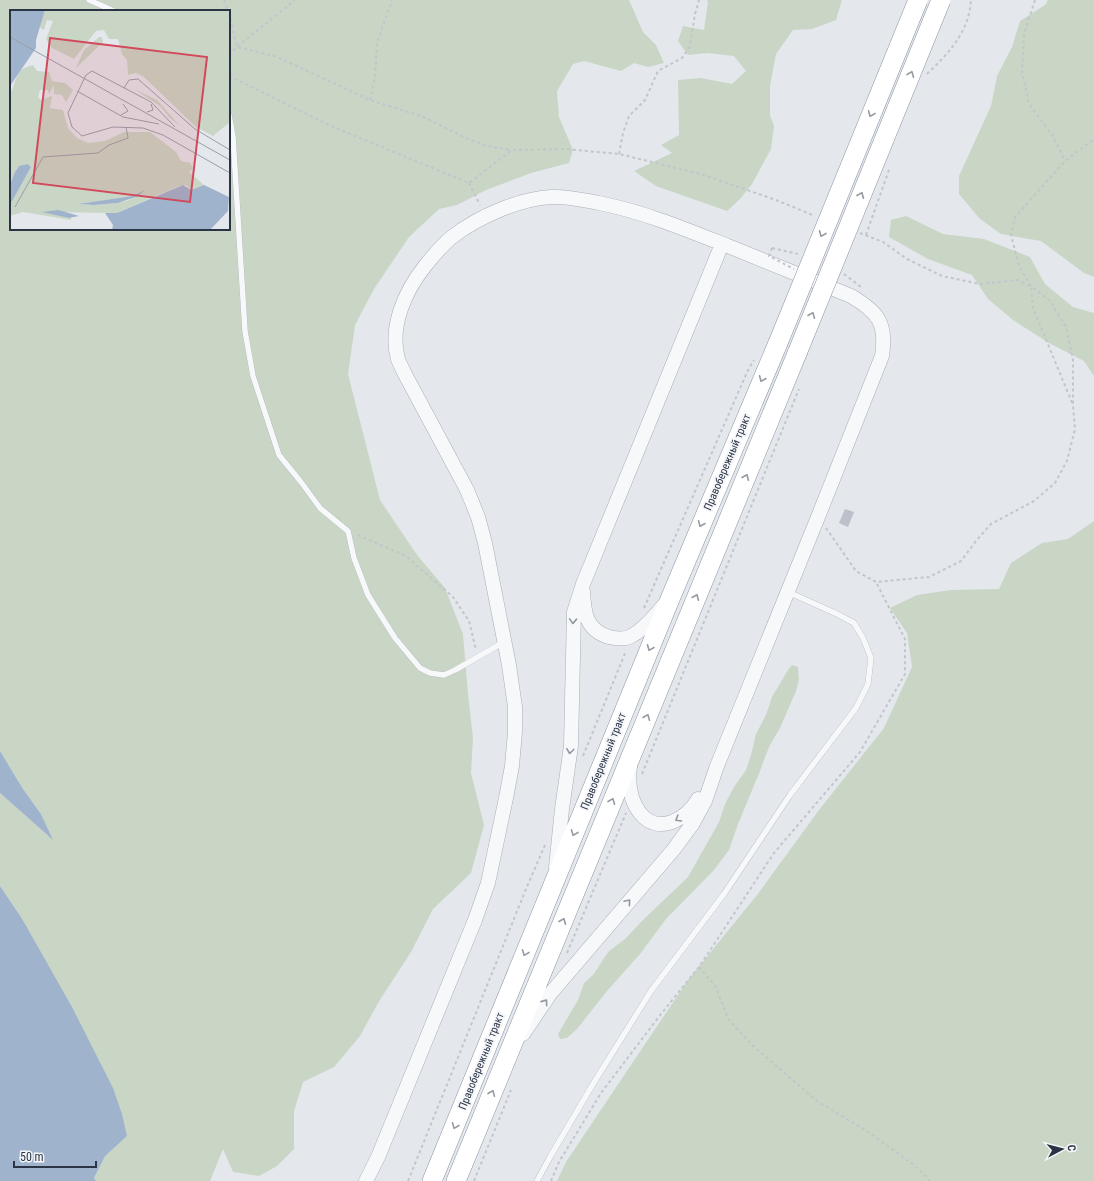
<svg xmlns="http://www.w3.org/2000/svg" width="1094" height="1181" font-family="'Roboto Condensed',sans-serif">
  <rect width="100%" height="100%" fill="#e4e7ec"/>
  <path fill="#c9d6c5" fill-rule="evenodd" d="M0 0H629L643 32 656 45 664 63 648 67 634 63 621 71 584 61 573 64 557 91 559 117 573 150 569 163 531 173 486 190 457 205 439 209 409 237 374 289 355 325 348 374 380 500 417 555 445 588 463 634 468 694 473 738 471 773 484 825 471 873 433 909 411 952 378 1003 360 1036 334 1067 303 1082 294 1111V1149L277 1166 259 1176 233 1172 223 1149 210 1181H96L94 1178 105 1155 127 1136 21 917 0 886V793L52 839 41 814 23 789 0 751ZM11 11H229V229H11Z
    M707 0H842L836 20 812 29 793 30 776 54 770 86V115L774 126 771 149 752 184 740 199 727 211 656 186 634 171 672 153 661 145 679 135 678 80 701 78 732 84 746 71 734 56 707 53 688 55 678 41 683 26 704 30 708 2Z
    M1048 0H1094V277L1084 273 1041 241 1001 234 980 219 959 194V176L991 106 997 76 1012 47 1020 21 1045 5Z
    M906 216 943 234 984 239 1030 257 1045 284 1073 307 1094 313V376L1084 361 1049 343 1013 320 988 299 972 275 928 259 889 237 891 220Z
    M1094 521V1181H557L566 1162 688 980 757 895 819 810 884 728 912 667 907 633 890 608 917 595 951 590 999 589 1011 563 1042 543 1068 539Z
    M792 665 798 667 799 679 796 691 780 728 770 745 765 757 760 771 738 824 729 850 714 870 666 919 640 954 607 991 577 1029 567 1038 560 1039 558 1034 578 1000 584 983 594 974 604 958 609 951 625 939 643 920 688 877 719 822 725 804 734 787 746 770 751 755 756 734 766 715 772 697 788 670Z"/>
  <path fill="#9fb4cc" d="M0 751 23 789 41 814 53 840 0 793Z
    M0 886 21 917 72 1007 113 1088 122 1114 127 1136 105 1156 94 1178 96 1181H0Z"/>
  <path fill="#bbc0ca" d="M845 509 854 512 848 527 839 523Z"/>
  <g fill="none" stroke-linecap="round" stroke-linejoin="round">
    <g stroke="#a9aeb7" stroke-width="6">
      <path id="service" d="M89 0 114 11
        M229 115 233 137 245 331 253 376 279 455 301 482 320 508 348 531 354 558 368 595 395 638 420 668 430 673 444 675 455 670 504 642
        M537 1181 550 1157 593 1084 651 991 724 894 790 795 856 708 868 684 871 658 863 638 854 623 835 613 788 592"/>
    </g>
    <g stroke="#a9aeb7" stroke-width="15">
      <path id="tertiary" d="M583 591C584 613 586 630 609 637 617 639 626 640 633 635 645 628 655 616 664 605
        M630 766C628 782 630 800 640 813 658 836 687 819 698 799
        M556 867 562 809 571 746 574 612 583 584 722 244
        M366 1181 378 1157 475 920 488 883 506 798 512 766 515 732V707L509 665 485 543 478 517 467 490 407 378C404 372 400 365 398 359 389 327 405 291 425 266 433 256 442 245 452 237 478 217 518 199 551 197 567 196 583 200 599 203 644 212 685 229 728 246 769 263 810 279 851 296 878 312 887 323 882 356L818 517 717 766 705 801 693 823 674 849 550 994 523 1034"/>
    </g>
    <g stroke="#8b94a3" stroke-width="20">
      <path id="trunk" d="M432 1181 670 599 778 343
        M456 1181 798 351"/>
    </g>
    <path stroke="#c2c5cb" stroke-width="2" stroke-dasharray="3 3" stroke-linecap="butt" d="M224 0 228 11
      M1035 0 1024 34 1022 72 1029 104 1053 136 1065 161
      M229 13 237 47 275 56 370 100 421 116 464 137 487 146 511 150
      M229 55 237 47 295 0
      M927 74C949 53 969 32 971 0
      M229 76 331 126 469 183 512 150 565 149 619 154 701 174 776 200 815 216
      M370 100 375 77 377 43 392 0
      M619 154 623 133 629 116 645 100 658 71 682 58 690 46 695 14 699 0
      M469 183 480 205
      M860 233 883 242 907 259 942 276 980 284 1017 280 1031 286 1033 308 1073 405
      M866 235 890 167
      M772 248 798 254
      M844 274 861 287
      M826 528 856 571 876 582 929 577 961 561 976 541 991 524 1034 501 1055 483 1067 461 1075 429 1073 405V360L1066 327 1050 301 1031 286 1019 266 1011 235 1015 217 1065 161 1094 139
      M358 535 406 556 453 597 469 621 476 650
      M644 608 748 370 754 360
      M583 756 626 651
      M642 774 799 389
      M567 953 626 813
      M699 967 716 987 728 1019 752 1045 817 1101 870 1133 919 1169 930 1181
      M408 1181 526 889 545 845
      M474 1181 511 1090
      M551 1181 559 1162 601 1093 661 1014 699 967 774 853 860 752 905 674V639L876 582"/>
    <use href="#service" stroke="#f7f8fa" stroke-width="5.5"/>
    <use href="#tertiary" stroke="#f7f8fa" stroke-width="14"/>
    <use href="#trunk" stroke="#fff" stroke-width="19"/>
    <g stroke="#8b94a3" stroke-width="20" stroke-linecap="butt">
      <path id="trunk-bridge" d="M778 343 918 0
        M798 351 941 0"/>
    </g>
    <path stroke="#c2c5cb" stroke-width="2" stroke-dasharray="3 3" stroke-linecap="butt" d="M772 248 769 256 794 269"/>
    <use href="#trunk-bridge" stroke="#fff" stroke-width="19"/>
  </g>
  <defs><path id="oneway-chevron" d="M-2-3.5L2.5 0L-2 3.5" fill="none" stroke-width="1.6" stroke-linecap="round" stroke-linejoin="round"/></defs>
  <g stroke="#959aa2">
    <use href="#oneway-chevron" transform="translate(911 74) rotate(-68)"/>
    <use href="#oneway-chevron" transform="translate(871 114) rotate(112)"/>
    <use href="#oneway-chevron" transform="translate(861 195) rotate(-68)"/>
    <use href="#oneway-chevron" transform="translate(822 234) rotate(112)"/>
    <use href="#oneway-chevron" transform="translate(812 315) rotate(-68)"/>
    <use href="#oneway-chevron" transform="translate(762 379) rotate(113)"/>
    <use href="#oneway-chevron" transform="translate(746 477) rotate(-67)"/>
    <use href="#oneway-chevron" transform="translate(701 524) rotate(113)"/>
    <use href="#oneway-chevron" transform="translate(696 597) rotate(-67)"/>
    <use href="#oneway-chevron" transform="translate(650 648) rotate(112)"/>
    <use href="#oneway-chevron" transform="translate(647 717) rotate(-68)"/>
    <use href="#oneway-chevron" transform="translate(612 801) rotate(-68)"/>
    <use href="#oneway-chevron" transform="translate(574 833) rotate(112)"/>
    <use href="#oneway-chevron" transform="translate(563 921) rotate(-68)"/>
    <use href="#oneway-chevron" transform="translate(525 953) rotate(112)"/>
    <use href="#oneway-chevron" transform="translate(492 1093) rotate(-68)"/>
    <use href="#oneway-chevron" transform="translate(455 1126) rotate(112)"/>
  </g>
  <g stroke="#9196a0">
    <use href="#oneway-chevron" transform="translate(573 621) rotate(92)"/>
    <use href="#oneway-chevron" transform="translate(570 751) rotate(97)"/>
    <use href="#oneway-chevron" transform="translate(678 819) rotate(149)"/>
    <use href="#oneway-chevron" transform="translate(628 902) rotate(-50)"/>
    <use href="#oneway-chevron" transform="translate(545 1002) rotate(-55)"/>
  </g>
  <g text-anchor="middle" stroke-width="4" stroke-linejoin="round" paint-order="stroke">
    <g font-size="11" fill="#2b3445" stroke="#f4f6f9">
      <text transform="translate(727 462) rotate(-67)" y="4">Правобережный тракт</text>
      <text transform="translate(603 761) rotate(-68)" y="4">Правобережный тракт</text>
      <text transform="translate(481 1061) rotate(-68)" y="4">Правобережный тракт</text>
    </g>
  </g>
  <g transform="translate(10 10)">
    <rect width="220" height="220" fill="#e4e7ec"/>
    <path d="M35 0H220V112L203 126 186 117 134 67 126 63 118 65 117 50 112 44 108 29H99L94 20 86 21 64 49 42 38 36 29 43 11 37 10 34 20 29 17ZM89 27H92L93 32 66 58 74 40ZM23 55 27 61 39 62 42 71 55 73 63 80 56 92 52 85 44 84V75L39 84 38 80H30L28 87 31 90 42 86 40 98 53 100 58 118 67 128 78 133 95 131 114 122H140L166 142 171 151 180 153 183 158 179 162 194 175 181 180 176 175 169 176 107 203 34 202 61 208V210L13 202 0 206V195L21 157 18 154 7 158 0 175V86L7 66 12 59ZM131 181 119 190 108 193 84 195 69 194 122 186ZM124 79 147 90 170 116 160 108 150 96Z" fill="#c9d6c5" fill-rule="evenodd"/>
    <path d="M0 0H35L26 30V38L0 76ZM18 154 21 157 0 195V175L5 162 9 156ZM173 175 181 180 194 175 219 187 218 201 200 220H102L103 215 95 203H107ZM135 180 128 186 108 193 84 195 68 194 122 186ZM48 200 52 201 69 206 59 208 32 202Z" fill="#9fb4cc"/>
    <path fill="none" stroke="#9a9fa9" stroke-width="1" d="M0 27 220 150M114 78 119 70 128 69 185 119 220 140M67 81 113 107 149 114M137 102 143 100 141 94M111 105 118 101 113 94M165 117 141 92 82 61 76 65 58 103 62 117 72 126 103 117 133 118 153 125 220 163M5 197 33 147 88 143 99 135 118 128 116 117"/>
    <path fill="#d1495b" fill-opacity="0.15" stroke="#d1495b" stroke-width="2" d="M40 28 197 47 180 192 23 173Z"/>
    <rect width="220" height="220" fill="none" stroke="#2b3445" stroke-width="2"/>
  </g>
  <g transform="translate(1062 1149) rotate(83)" stroke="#f4f6f9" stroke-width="3" paint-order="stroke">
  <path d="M0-3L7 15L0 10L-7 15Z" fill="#2b3445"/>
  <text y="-6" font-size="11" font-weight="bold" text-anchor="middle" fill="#2b3445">С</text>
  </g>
  <path d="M14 1161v6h82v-6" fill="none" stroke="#2b3445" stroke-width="2"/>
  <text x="20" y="1161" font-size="12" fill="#2b3445" stroke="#f4f6f9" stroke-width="3" paint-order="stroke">50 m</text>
</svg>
